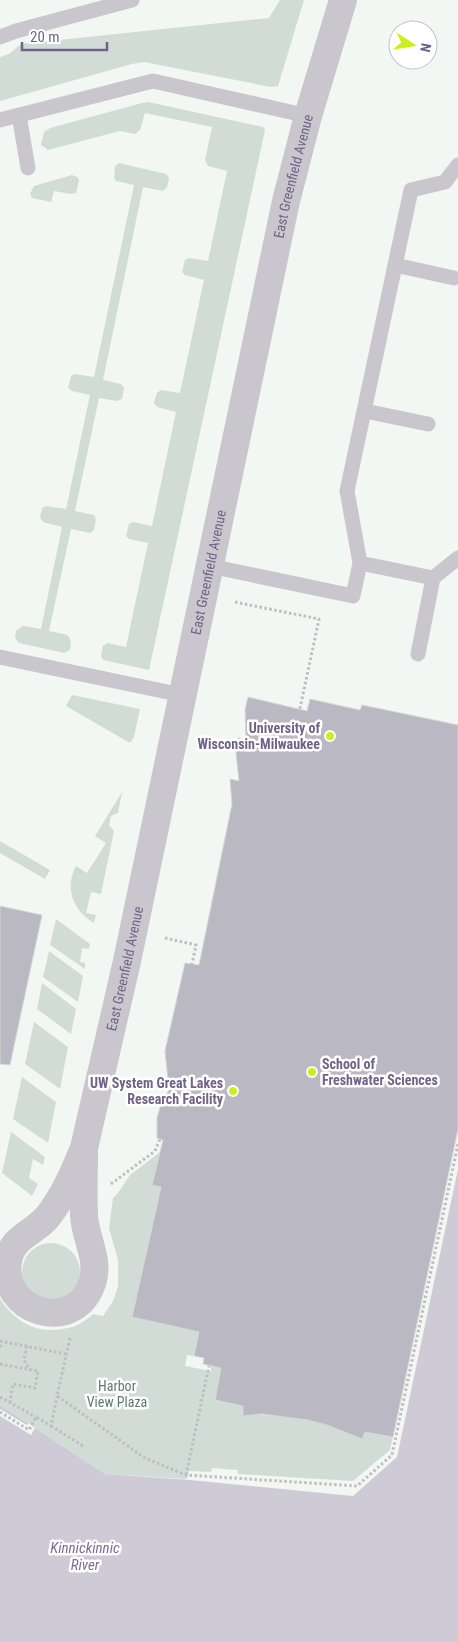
<svg xmlns="http://www.w3.org/2000/svg" width="458" height="1642" font-family="'Roboto Condensed',sans-serif">
  <rect width="100%" height="100%" fill="#f3f7f3"/>
  <path fill="#d1dcd7" d="M280 0H304L278 86 271 87 144 62 132 64 0 101V57L9 54 21 44 269 18Z
    M148 102 263 127 265 130 149 670 103 660 101 656 103 646 107 643 126 647 148 543 129 539 126 536 129 524 133 522 152 526 176 412 157 407 154 403 157 393 161 390 180 393 204 280 185 275 182 272 185 260 189 258 208 261 227 171 208 166 205 160 212 127 145 113 140 130 135 134 120 131 48 150 41 145 44 132 50 128 142 103Z
    M119 163 166 174 169 178 167 187 163 191 143 187 103 380 121 384 124 388 122 399 117 401 99 398 75 511 94 515 96 519 94 530 90 533 71 529 49 631C63 635 74 631 70 650L64 653 19 643 15 638 16 631 23 626 41 629 62 527 43 522 40 518 42 508 46 506 66 509 90 395 72 391 68 388 71 376 75 374 94 377 134 185 116 181 114 178 115 166Z
    M72 175 77 177 79 180 76 193 71 194 54 191 51 202 32 198 30 194 34 186Z
    M72 695 140 709 134 737 130 743 66 706Z
    M122 792 118 813 111 816 109 825 114 831 101 894 91 892 86 913 96 915 94 923C73 911 64 888 76 866L87 873 106 843 95 836Z
    M0 841 50 870 45 879 0 853Z
    M56 919 90 944 89 949 82 948 80 962 85 963V969L50 945Z
    M49 951 83 976 78 1002 43 977Z
    M42 983 76 1009 71 1034 37 1009Z
    M34 1022 68 1047 60 1089 25 1064Z
    M22 1077 56 1102 48 1143 13 1119Z
    M11 1132 45 1157 43 1165 33 1159 29 1178 38 1184 32 1196 2 1173Z
    M160 1152 152 1185 161 1187 132 1317 199 1332 194 1356 187 1355 185 1366 211 1371V1366L215 1367 217 1361 222 1362 215 1400 243 1406V1415C270 1414 298 1417 325 1424 337 1428 349 1434 361 1439L365 1432 393 1437 390 1450 353 1481 238 1474V1470L212 1468 211 1472 189 1471 187 1479 105 1474 0 1405V1299C15 1321 35 1334 62 1329 68 1328 76 1327 81 1323 85 1321 89 1317 93 1314L103 1316 113 1301 118 1287V1260L109 1228 113 1198 118 1193 130 1175Z
    M22 1272a29 29 0 1 1 58 0a29 29 0 1 1-58 0Z"/>
  <path fill="#cecbd7" d="M458 1169V1642H0V1405L105 1474 190 1480 353 1496 397 1457Z"/>
  <path fill="#f3f7f3" d="M0 1409 27 1425 28 1423 35 1428 31 1435 0 1416Z"/>
  <path fill="#bab8c2" stroke="#d5d8d5" d="M248 697 307 711 310 699 360 710 362 705 458 725V1129L393 1437 365 1432 362 1439 327 1425 308 1420 262 1414 243 1416V1406L215 1400 221 1368 203 1364 204 1358 194 1356 199 1332 132 1317 161 1187 152 1185 163 1140 157 1138V1118L161 1104 169 1090 165 1051 185 963 199 965 232 804 230 779 239 781 236 753 238 738 246 739 245 710Z
    M0 906 42 915 10 1065 0 1064Z"/>
  <g fill="none" stroke-linecap="round" stroke-linejoin="round">
    <path stroke="#bfbdc2" stroke-width="3" stroke-dasharray="2.5 2.5" stroke-linecap="butt" d="M235 602 319 619 292 746
      M165 938 196 945 192 964
      M111 1184 155 1151 160 1139
      M70 1338 57 1396 145 1458 186 1475 357 1486 392 1455 458 1144
      M0 1341 66 1354
      M27 1346 24 1360 30 1370
      M0 1347 1 1341
      M0 1364 38 1371 35 1388 13 1384 10 1403
      M0 1397 36 1417
      M0 1412 29 1430 36 1417 51 1426 57 1396
      M51 1426 83 1446
      M186 1475 209 1366"/>
    <path stroke="#c9c6cd" stroke-width="15" d="M0 37 16 31 132 0
      M19 115 28 168
      M0 120 153 81 308 116
      M395 265 454 278
      M365 411 428 424
      M360 563 433 578 458 558
      M210 566 353 596 360 563 347 491 411 190 445 182 458 165
      M418 654 433 578
      M0 657 182 695"/>
    <g stroke="#c9c6cd" stroke-width="28">
      <path id="s1" d="M84 1148 127 961 286 201 308 116 343 0"/>
      <path d="M84 1148C84 1171 83 1194 84 1216 86 1242 101 1260 91 1286 72 1334 0 1312 8 1261 12 1235 36 1233 49 1215 65 1194 74 1172 84 1148Z"/>
    </g>
  </g>
  <g fill="#caf01a" stroke="#fff" stroke-width="2">
    <circle cx="330" cy="736" r="5"/>
    <circle cx="312" cy="1072" r="5"/>
    <circle cx="233" cy="1091" r="5"/>
  </g>
  <g text-anchor="middle" stroke-width="5" stroke-linejoin="round" paint-order="stroke">
    <g font-size="14" fill="#716386" stroke="#fff">
      <text dy="5" stroke="none"><textPath href="#s1" startOffset="994">East Greenfield Avenue</textPath></text>
      <text dy="5" stroke="none"><textPath href="#s1" startOffset="589">East Greenfield Avenue</textPath></text>
      <text dy="5" stroke="none"><textPath href="#s1" startOffset="184">East Greenfield Avenue</textPath></text>
    </g>
    <g font-size="14" font-weight="bold" fill="#716386" stroke="#fff" text-anchor="end">
      <text x="320" y="733">University of<tspan x="320" dy="16">Wisconsin-Milwaukee</tspan></text>
      <text x="322" y="1069" text-anchor="start">School of<tspan x="322" dy="16">Freshwater Sciences</tspan></text>
      <text x="223" y="1088">UW System Great Lakes<tspan x="223" dy="16">Research Facility</tspan></text>
    </g>
    <g font-size="14" fill="#5f7871" stroke="#fff">
      <text x="117" y="1391">Harbor<tspan x="117" dy="16">View Plaza</tspan></text>
    </g>
    <g font-size="15" font-style="italic" fill="#776d98" stroke="#fff">
      <text x="85" y="1553">Kinnickinnic<tspan x="85" dy="17">River</tspan></text>
    </g>
  </g>
  <g transform="translate(413 45) rotate(102)"><circle r="24" fill="#ffffff" stroke="#c6c1cf"/>
  <path d="M0-4L9 19L0 12L-9 19Z" fill="#caf01a"/>
  <text y="-8" font-size="14" font-weight="bold" text-anchor="middle" fill="#716386">N</text>
  </g>
  <path d="M22 42v8h85v-8" fill="none" stroke="#716386" stroke-width="2.5"/>
  <text x="30" y="42" font-size="15" fill="#716386" stroke="#ffffff" stroke-width="4" paint-order="stroke">20 m</text>
</svg>
